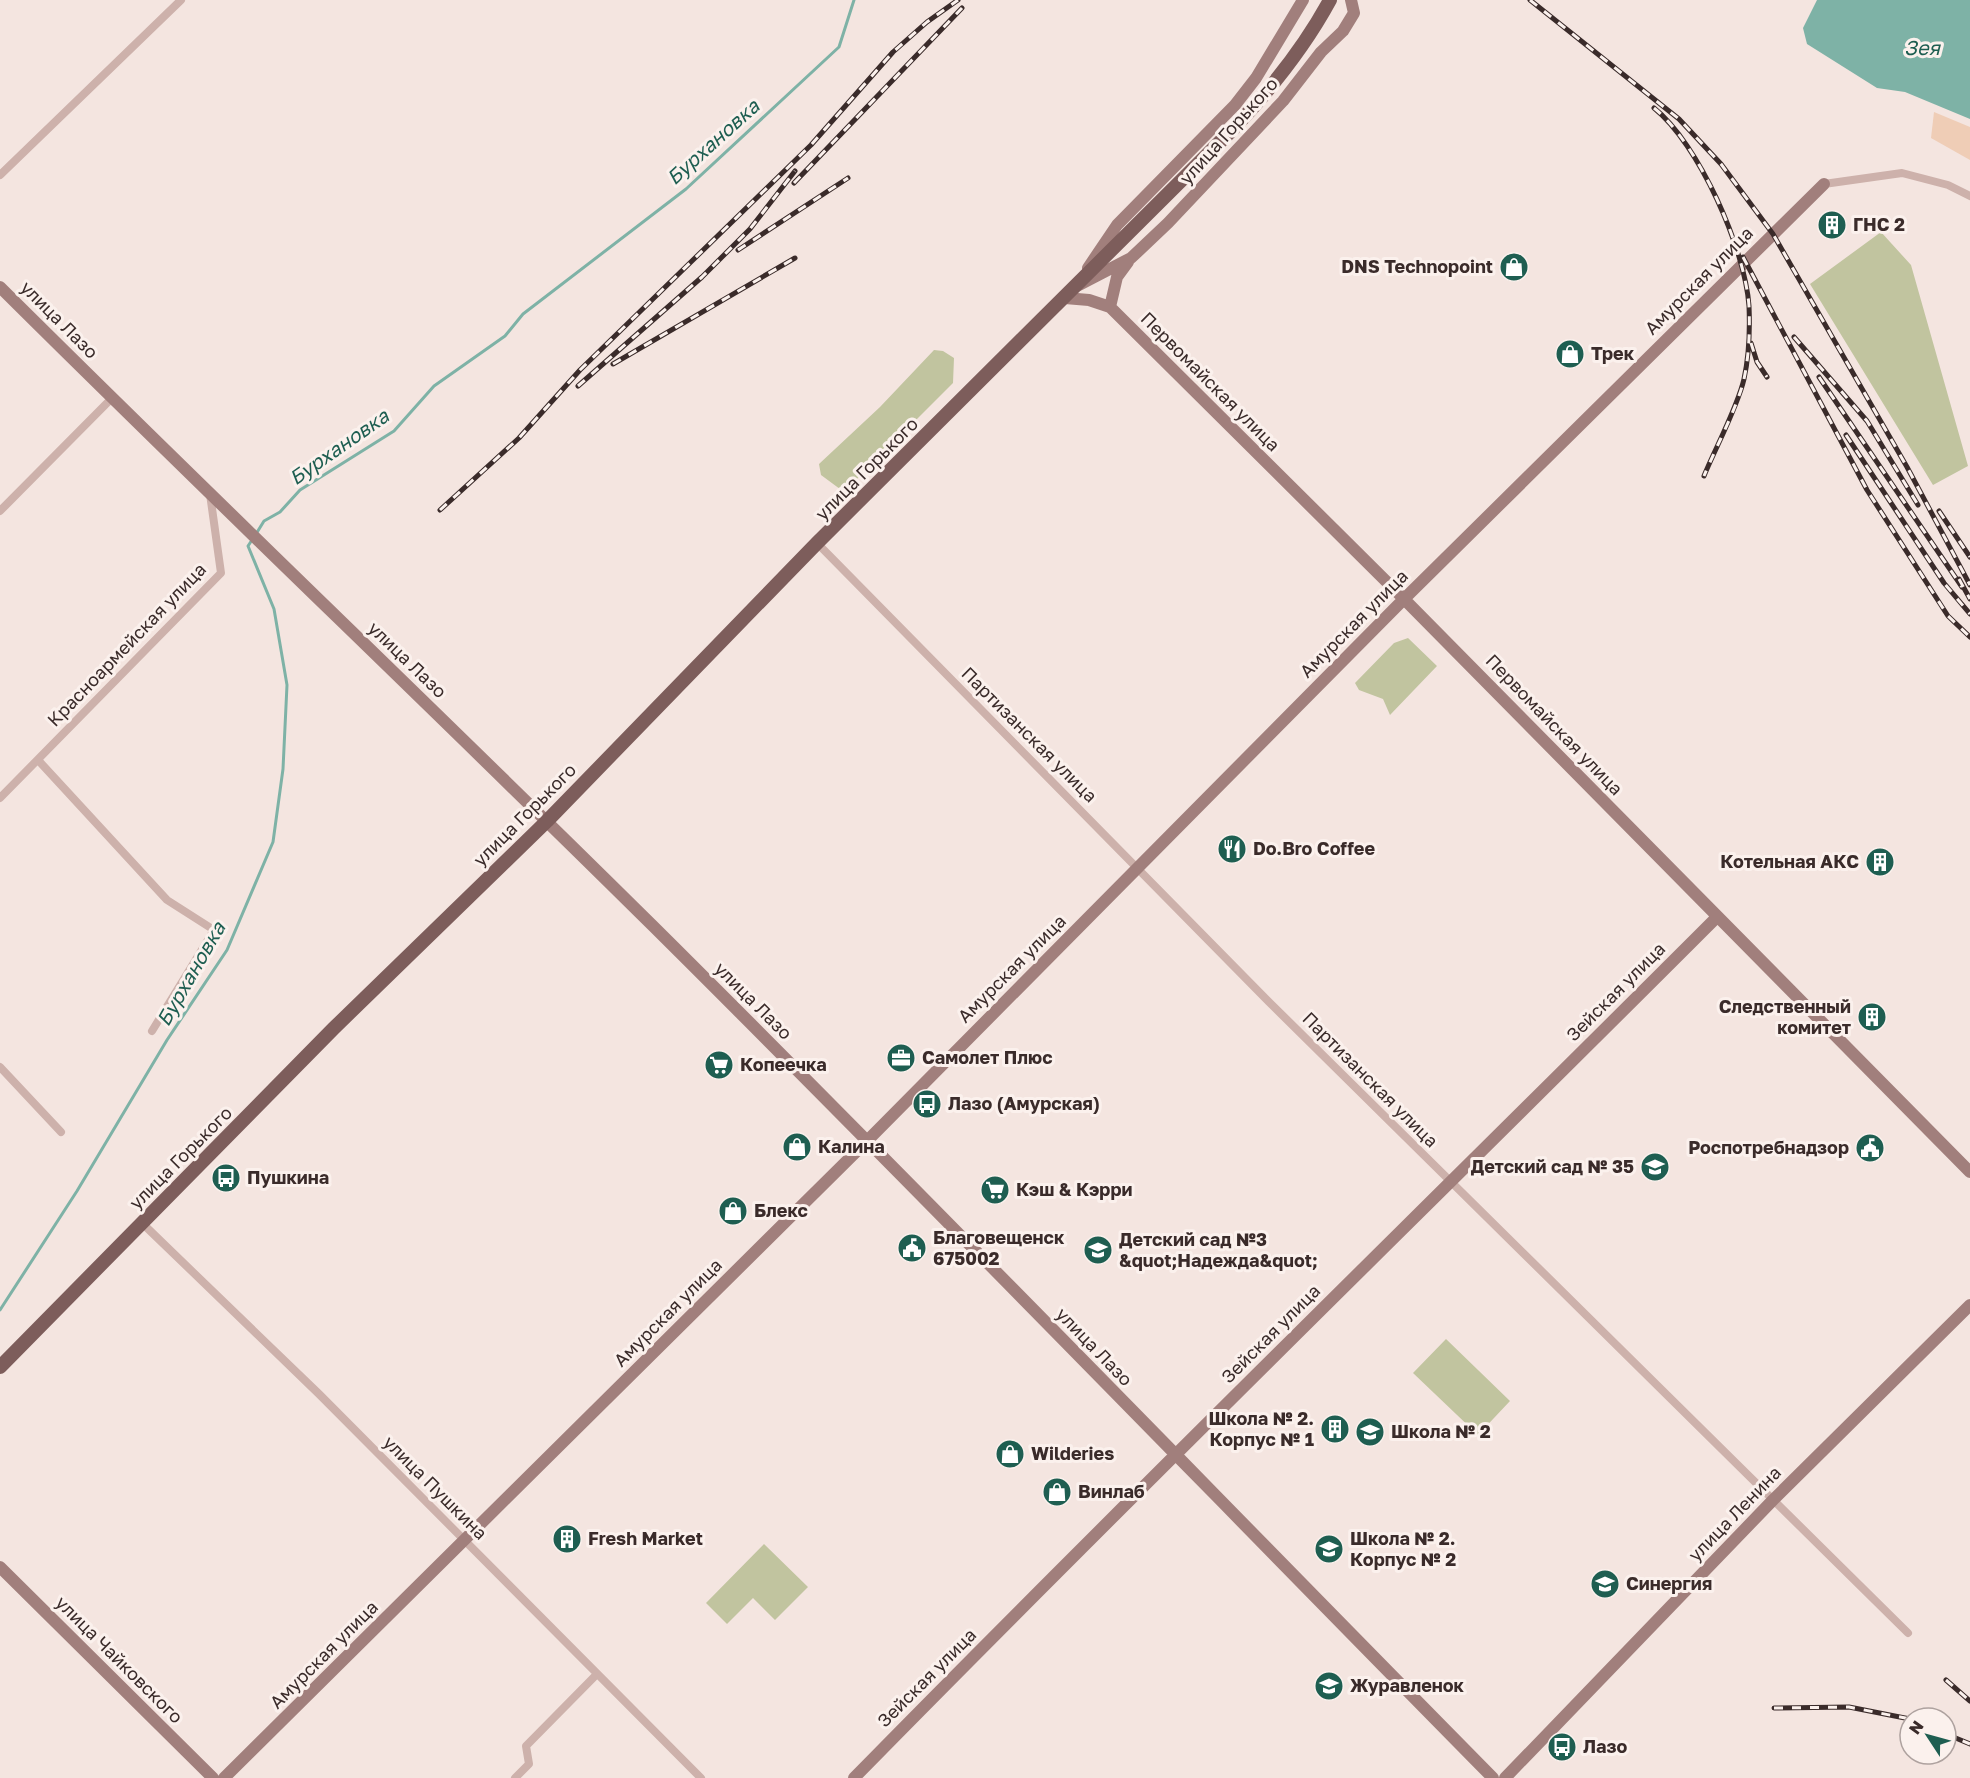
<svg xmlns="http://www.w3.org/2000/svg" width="1970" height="1778" font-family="'Golos Text',sans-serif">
  <rect width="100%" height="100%" fill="#f4e5e0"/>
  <path fill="#c1c49f" d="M1881 232 1911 265 1968 466 1933 485 1810 284Z
    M934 350 943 351 954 358 953 383 844 492 821 475 819 464 880 407Z
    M1408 638 1437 666 1390 715 1383 699 1359 690 1355 683 1394 643Z
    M1446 1339 1510 1401 1478 1435 1413 1373Z
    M764 1544 808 1587 775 1620 753 1598 727 1624 706 1603Z"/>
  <path fill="#efcdb6" d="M1934 112 1970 127V160L1931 138Z"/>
  <path fill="#7eb2a6" d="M1817 0H1970V119L1905 92 1877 88 1807 44 1803 28Z"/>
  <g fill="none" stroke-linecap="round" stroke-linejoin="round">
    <path stroke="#7eb2a6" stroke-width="3" d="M256 534 264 521 280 512 300 490 394 431 434 386 505 336 523 314 686 189 839 47 854 0
      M0 1310 77 1191 167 1040 227 950 273 842 283 769 287 685 274 609 248 546 252 540"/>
    <path stroke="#cdb1ab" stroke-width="8" d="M0 175 181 0
      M1824 184 1902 173 1948 185 1970 196
      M0 511 112 398
      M817 543 1269 1002 1908 1633
      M38 760 167 900 214 930 152 1031
      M0 798 221 573 210 494
      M0 1067 61 1132
      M142 1223 319 1394 701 1778
      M515 1778 529 1764 526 1746 597 1674"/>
    <path stroke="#a17f7c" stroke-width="12" d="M1088 268 1117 225 1235 105 1256 78 1303 0
      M1079 285 1131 258 1168 223 1283 101 1321 52 1343 31 1354 13 1351 0
      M0 287C216 502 436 711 652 925 935 1206 1213 1494 1493 1778
      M1065 298 1089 300 1110 307 1404 599 1970 1172
      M1110 307 1117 277 1128 262
      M0 1567 213 1778
      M224 1778 867 1141 1404 599 1824 184
      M854 1778C1138 1488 1429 1205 1716 918
      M1505 1778 1773 1500 1970 1305"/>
    <path stroke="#7d5d5b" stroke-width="14" d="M0 1367 334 1028 547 821 817 543 1234 128C1271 89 1304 48 1330 0"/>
    <g stroke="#3a2b2a" stroke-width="5">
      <path id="rail" d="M1530 0 1679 119 1721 164 1773 234 1907 467 1970 585
        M1654 108C1699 144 1745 249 1749 306 1750 330 1749 356 1744 379 1738 406 1715 449 1704 476
        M794 183 962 8
        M738 250 848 178
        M1743 257 1867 490 1948 616 1970 637
        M1794 337 1867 421 1918 505
        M1751 343 1757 362 1767 377
        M613 364 795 258
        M1819 377 1962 587
        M578 386 702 277 750 229 795 171
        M1846 435 1944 583 1970 614
        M440 510 519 438 580 370 811 145 893 52 927 22 958 0
        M1939 511 1970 557
        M1959 579 1970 599
        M1946 1680 1970 1701
        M1774 1708 1849 1707 1910 1719
        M1946 1734 1970 1744"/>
    </g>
    <use href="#rail" stroke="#fbf1ed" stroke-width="3" stroke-dasharray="9" stroke-linecap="butt"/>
  </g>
  <defs>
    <g id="building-disc" transform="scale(1.5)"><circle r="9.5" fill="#1e5e51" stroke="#fbf1ed"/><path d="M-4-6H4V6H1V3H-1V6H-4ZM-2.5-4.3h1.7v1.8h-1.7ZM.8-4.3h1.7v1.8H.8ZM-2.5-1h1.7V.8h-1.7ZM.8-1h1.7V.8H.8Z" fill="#fff"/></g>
    <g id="shop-disc" transform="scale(1.5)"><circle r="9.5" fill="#1e5e51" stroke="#fbf1ed"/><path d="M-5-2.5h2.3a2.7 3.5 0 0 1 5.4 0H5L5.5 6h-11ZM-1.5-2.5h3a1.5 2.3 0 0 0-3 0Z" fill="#fff"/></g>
    <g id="restaurant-disc" transform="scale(1.5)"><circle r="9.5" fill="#1e5e51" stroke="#fbf1ed"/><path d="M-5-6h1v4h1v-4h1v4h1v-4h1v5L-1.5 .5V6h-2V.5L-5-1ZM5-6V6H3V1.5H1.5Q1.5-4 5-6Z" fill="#fff"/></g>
    <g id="office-disc" transform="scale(1.5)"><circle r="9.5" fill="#1e5e51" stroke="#fbf1ed"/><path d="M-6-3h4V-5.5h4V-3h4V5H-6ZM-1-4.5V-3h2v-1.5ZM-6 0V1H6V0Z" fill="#fff"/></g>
    <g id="supermarket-disc" transform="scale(1.5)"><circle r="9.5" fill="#1e5e51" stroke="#fbf1ed"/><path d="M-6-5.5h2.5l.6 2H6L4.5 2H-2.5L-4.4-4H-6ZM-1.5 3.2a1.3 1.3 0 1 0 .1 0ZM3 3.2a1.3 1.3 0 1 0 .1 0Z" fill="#fff"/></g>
    <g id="bus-disc" transform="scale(1.5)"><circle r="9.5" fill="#1e5e51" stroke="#fbf1ed"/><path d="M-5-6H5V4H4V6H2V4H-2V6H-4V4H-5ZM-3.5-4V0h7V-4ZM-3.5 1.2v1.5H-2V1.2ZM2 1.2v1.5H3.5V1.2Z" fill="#fff"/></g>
    <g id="civic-disc" transform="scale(1.5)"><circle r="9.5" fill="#1e5e51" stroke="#fbf1ed"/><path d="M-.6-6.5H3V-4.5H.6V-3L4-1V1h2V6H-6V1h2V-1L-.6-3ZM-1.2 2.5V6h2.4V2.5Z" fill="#fff"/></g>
    <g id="school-disc" transform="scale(1.5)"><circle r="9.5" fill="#1e5e51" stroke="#fbf1ed"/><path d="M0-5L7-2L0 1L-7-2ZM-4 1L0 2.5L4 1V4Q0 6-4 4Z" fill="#fff"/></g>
    <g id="university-disc" transform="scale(1.5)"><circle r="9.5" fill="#1e5e51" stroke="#fbf1ed"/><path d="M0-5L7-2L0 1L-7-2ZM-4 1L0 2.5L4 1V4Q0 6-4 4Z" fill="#fff"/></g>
  </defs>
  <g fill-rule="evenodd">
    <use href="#building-disc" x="1832" y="225"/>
    <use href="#shop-disc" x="1514" y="267"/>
    <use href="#shop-disc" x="1570" y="354"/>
    <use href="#restaurant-disc" x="1232" y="849"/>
    <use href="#building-disc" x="1880" y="862"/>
    <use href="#building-disc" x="1872" y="1017"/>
    <use href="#office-disc" x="901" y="1058"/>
    <use href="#supermarket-disc" x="719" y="1065"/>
    <use href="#bus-disc" x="927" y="1104"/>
    <use href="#shop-disc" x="797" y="1147"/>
    <use href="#civic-disc" x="1870" y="1148"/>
    <use href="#school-disc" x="1655" y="1167"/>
    <use href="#bus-disc" x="226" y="1178"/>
    <use href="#supermarket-disc" x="995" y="1190"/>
    <use href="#shop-disc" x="733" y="1211"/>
    <use href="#civic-disc" x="912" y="1248"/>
    <use href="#school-disc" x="1098" y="1250"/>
    <use href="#building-disc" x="1335" y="1429"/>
    <use href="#school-disc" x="1370" y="1432"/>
    <use href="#shop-disc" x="1010" y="1454"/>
    <use href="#shop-disc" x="1057" y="1492"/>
    <use href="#building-disc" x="567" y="1539"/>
    <use href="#school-disc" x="1329" y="1549"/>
    <use href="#university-disc" x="1605" y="1584"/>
    <use href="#school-disc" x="1329" y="1686"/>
    <use href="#bus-disc" x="1562" y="1747"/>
  </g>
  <g text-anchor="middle" stroke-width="6" stroke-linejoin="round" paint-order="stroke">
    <g font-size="18" fill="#3a2b2a" stroke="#fbf1ed">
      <text transform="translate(1229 131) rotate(-48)" y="6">улица Горького</text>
      <text transform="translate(1699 281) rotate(-45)" y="6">Амурская улица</text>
      <text transform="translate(59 320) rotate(45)" y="6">улица Лазо</text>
      <text transform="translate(1210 382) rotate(45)" y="6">Первомайская улица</text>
      <text transform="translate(867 469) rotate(-45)" y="6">улица Горького</text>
      <text transform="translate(1354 624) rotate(-45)" y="6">Амурская улица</text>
      <text transform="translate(127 645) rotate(-46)" y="6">Красноармейская улица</text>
      <text transform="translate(407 660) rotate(44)" y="6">улица Лазо</text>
      <text transform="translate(1554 725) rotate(46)" y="6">Первомайская улица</text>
      <text transform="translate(1029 735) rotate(45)" y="6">Партизанская улица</text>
      <text transform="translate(525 815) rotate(-45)" y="6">улица Горького</text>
      <text transform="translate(1012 969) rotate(-45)" y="6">Амурская улица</text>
      <text transform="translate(1616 992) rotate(-45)" y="6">Зейская улица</text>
      <text transform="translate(753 1001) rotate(45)" y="6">улица Лазо</text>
      <text transform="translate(1370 1080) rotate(45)" y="6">Партизанская улица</text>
      <text transform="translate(181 1158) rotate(-45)" y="6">улица Горького</text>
      <text transform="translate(668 1313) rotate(-45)" y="6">Амурская улица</text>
      <text transform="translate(1271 1334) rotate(-45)" y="6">Зейская улица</text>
      <text transform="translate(1094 1347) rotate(46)" y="6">улица Лазо</text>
      <text transform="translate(435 1488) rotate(45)" y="6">улица Пушкина</text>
      <text transform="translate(1735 1514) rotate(-46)" y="6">улица Ленина</text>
      <text transform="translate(324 1655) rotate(-45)" y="6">Амурская улица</text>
      <text transform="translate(119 1660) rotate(45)" y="6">улица Чайковского</text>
      <text transform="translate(927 1678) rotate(-45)" y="6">Зейская улица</text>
    </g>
    <g font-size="18" font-weight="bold" fill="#3a2b2a" stroke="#fbf1ed" text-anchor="start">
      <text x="1853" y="231">ГНС 2</text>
      <text x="1493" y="273" text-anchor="end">DNS Technopoint</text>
      <text x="1591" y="360">Трек</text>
      <text x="1253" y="855">Do.Bro Coffee</text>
      <text x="1859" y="868" text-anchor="end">Котельная АКС</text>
      <text x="1851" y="1013" text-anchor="end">Следственный<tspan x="1851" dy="21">комитет</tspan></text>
      <text x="922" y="1064">Самолет Плюс</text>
      <text x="740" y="1071">Копеечка</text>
      <text x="948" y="1110">Лазо (Амурская)</text>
      <text x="818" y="1153">Калина</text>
      <text x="1849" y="1154" text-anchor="end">Роспотребнадзор</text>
      <text x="1634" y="1173" text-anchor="end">Детский сад № 35</text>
      <text x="247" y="1184">Пушкина</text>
      <text x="1016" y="1196">Кэш &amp; Кэрри</text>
      <text x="754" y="1217">Блекс</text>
      <text x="933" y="1244">Благовещенск<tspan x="933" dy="21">675002</tspan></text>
      <text x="1119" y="1246">Детский сад №3<tspan x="1119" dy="21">&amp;quot;Надежда&amp;quot;</tspan></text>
      <text x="1314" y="1425" text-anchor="end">Школа № 2.<tspan x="1314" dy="21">Корпус № 1</tspan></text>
      <text x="1391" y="1438">Школа № 2</text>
      <text x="1031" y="1460">Wilderies</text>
      <text x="1078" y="1498">Винлаб</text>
      <text x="588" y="1545">Fresh Market</text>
      <text x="1350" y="1545">Школа № 2.<tspan x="1350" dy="21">Корпус № 2</tspan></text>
      <text x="1626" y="1590">Синергия</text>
      <text x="1350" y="1692">Журавленок</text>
      <text x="1583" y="1753">Лазо</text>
    </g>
    <g font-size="20" font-style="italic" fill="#1e5e51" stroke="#fbf1ed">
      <text x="1922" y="55">Зея</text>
      <text transform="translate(713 142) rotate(-42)" y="7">Бурхановка</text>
      <text transform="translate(339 447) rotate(-35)" y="7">Бурхановка</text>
      <text transform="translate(191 974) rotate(-60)" y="7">Бурхановка</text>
    </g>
  </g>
  <g transform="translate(1928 1736) rotate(306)"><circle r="28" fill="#fbf1ed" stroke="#aea29f" stroke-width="1.5"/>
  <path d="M0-4.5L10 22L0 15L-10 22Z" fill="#1e5e51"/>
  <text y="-9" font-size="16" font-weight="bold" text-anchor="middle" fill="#3a2b2a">N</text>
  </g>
</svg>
